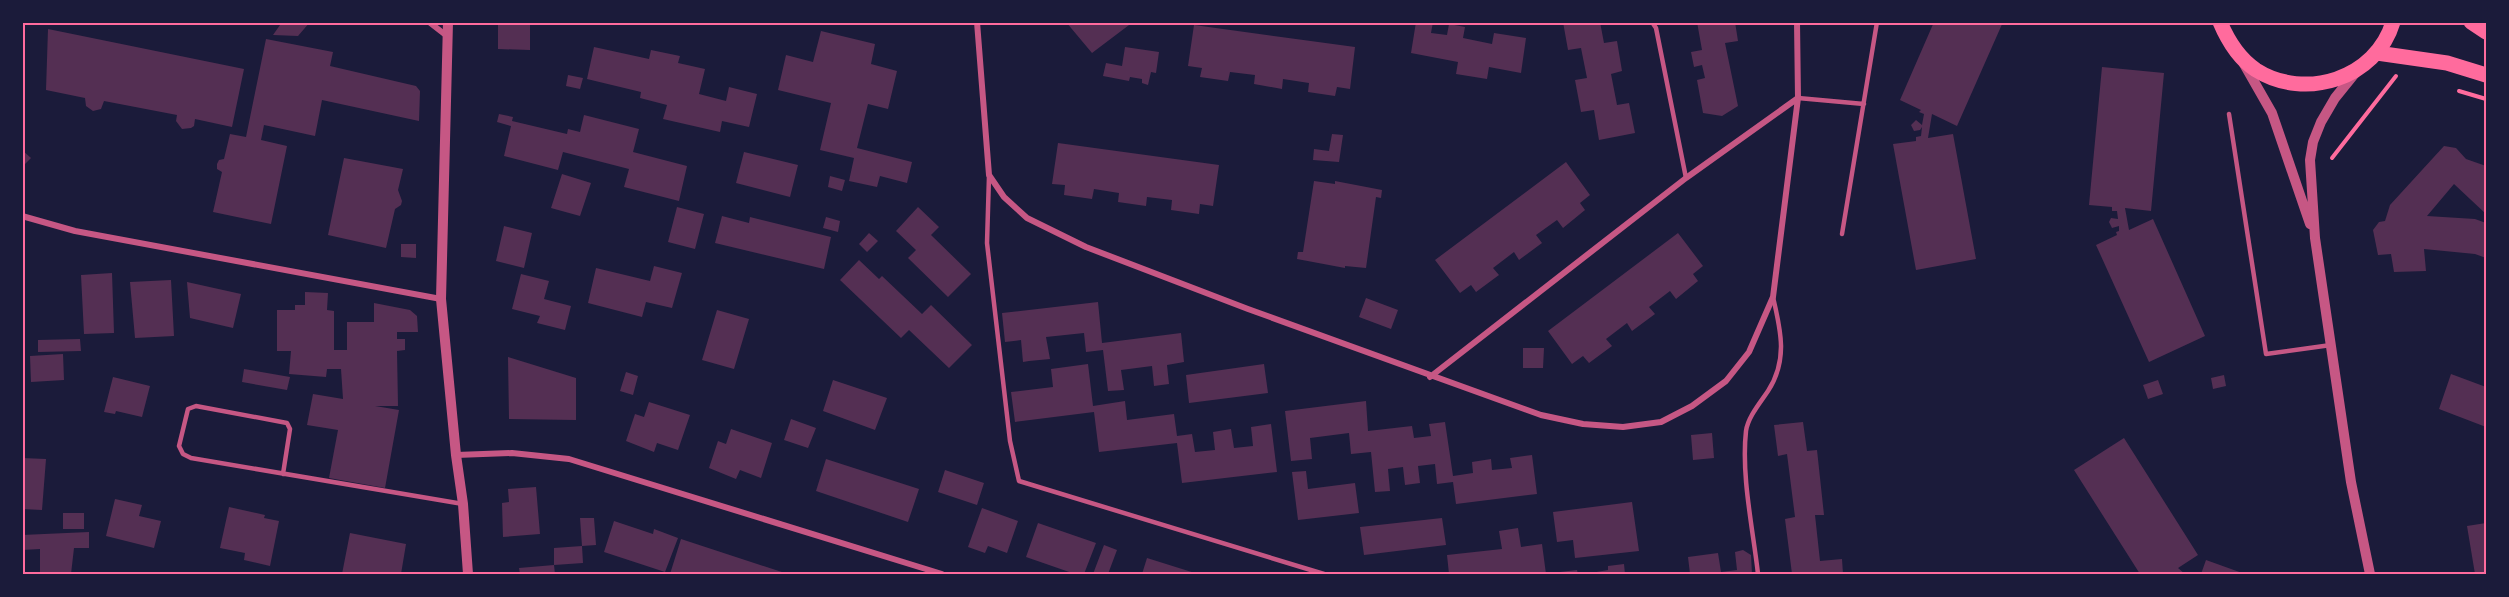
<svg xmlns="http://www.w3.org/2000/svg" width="2509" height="597" font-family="Literata,serif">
  <rect width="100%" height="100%" fill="#1b1b3a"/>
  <path fill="#542f53" d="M276 22H310L298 36 273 35 280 25Z
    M498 22H530V50L498 49Z
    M1066 22H1133L1092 53Z
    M1416 22H1433L1431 33 1447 35 1449 24 1465 27 1463 38 1492 44 1494 33 1526 38 1521 73 1489 67 1487 79 1456 74 1458 62 1411 53Z
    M1563 22H1600L1604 43 1617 41 1622 71 1611 74 1617 105 1629 103 1635 133 1599 140 1594 110 1581 112 1575 80 1587 78 1581 48 1568 50Z
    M1697 22H1735L1738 41 1725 43 1738 106 1722 116 1703 113 1697 80 1705 78 1702 65 1694 67 1691 52 1702 50Z
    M1934 22H2003L1957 126 1932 114 1928 138 1953 134 1976 259 1916 270 1893 144 1916 141V137L1921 136 1922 127 1920 130 1914 131 1911 125 1916 120 1922 125 1924 114 1919 112 1921 110 1900 100Z
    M1194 25 1355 47 1350 89 1337 87 1335 96 1308 92 1309 83 1283 79 1282 89 1254 84 1255 75 1230 72 1228 81 1200 77 1202 68 1188 66Z
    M48 29 244 69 232 127 195 119 194 126 191 128 182 129 176 121 177 115 104 101 101 109 93 111 86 106 85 98 46 90Z
    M821 31 875 44 871 64 897 71 888 109 868 104 857 148 912 162 907 183 880 176 877 187 849 181 854 158 820 150 831 103 778 90 786 55 813 62Z
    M266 39 333 52 330 66 416 86 420 91 419 121 322 100 315 136 264 125 261 140 287 146 271 224 213 212 222 172 217 169V164L219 160 224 159 230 134 246 137Z
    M594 47 649 59 651 50 680 56 678 63 705 69 699 94 726 101 729 87 757 94 749 127 722 121 720 132 663 119 667 105 640 98 641 92 587 79Z
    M1125 47 1159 52 1156 73 1151 72 1148 85 1142 83V79L1130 77 1129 81 1103 76 1106 63 1122 66Z
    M2102 67 2164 73 2151 211 2125 208 2129 230 2153 219 2205 336 2149 362 2096 245 2117 235 2116 232 2119 231V226L2112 228 2109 222 2111 218 2118 219 2117 211H2112V207L2089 205Z
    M568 75 583 78 580 89 566 86Z
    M499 114 513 117 512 121 567 134 568 129 580 132 584 115 639 129 633 152 687 166 679 201 624 187 629 169 563 152 558 170 504 156 511 126 497 122Z
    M1332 134 1343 135 1339 162 1313 160 1314 149 1329 151Z
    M1058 143 1219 165 1213 206 1200 204 1199 214 1171 210 1172 200 1147 197 1146 206 1118 202 1119 193 1094 189 1092 199 1064 195 1065 185 1052 184Z
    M2444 146 2456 148 2466 159 2486 166V214L2454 184 2427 216 2475 219 2486 223V258L2475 254 2424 249 2426 271 2394 272 2391 254 2378 255 2373 230 2379 222 2385 221 2390 205Z
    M22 150 31 158 22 167Z
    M744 152 798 165 790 197 736 183Z
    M344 158 403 169 398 190 402 201 401 205 395 209 386 248 328 235Z
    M1566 162 1590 195 1580 203 1585 210 1563 228 1557 220 1536 235 1542 243 1519 260 1514 252 1493 268 1499 275 1476 292 1471 285 1460 293 1435 260Z
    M562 174 591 183 580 216 551 208Z
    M830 176 845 180 842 191 828 187Z
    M1314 181 1335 184V181L1382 190 1381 198 1376 197 1366 268 1345 266V268L1297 259 1298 252H1303Z
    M677 207 704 214 695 249 668 242Z
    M918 207 939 227 931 235 971 274 948 297 908 258 916 250 896 231Z
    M722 216 749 223 750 217 831 237 824 269 715 243Z
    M826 217 840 221 838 232 823 228Z
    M504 226 532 233 524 268 496 261Z
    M869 233 878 241 867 252 859 244Z
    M1678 233 1703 266 1693 274 1698 281 1676 299 1670 291 1649 307 1655 314 1632 331 1627 323 1606 339 1612 346 1589 363 1583 356 1572 364 1548 331Z
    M401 244H416V258L401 257Z
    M859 260 879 279 882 276 922 314 931 305 972 345 949 368 909 330 901 338 840 280Z
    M654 266 682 273 672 308 646 302 642 317 588 303 596 268 650 281Z
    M112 273 114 333 84 334 81 275Z
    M521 274 549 281 544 299 571 306 565 330 537 323 540 316 512 309Z
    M171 280 174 336 135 338 130 282Z
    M187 282 241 294 233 328 190 318Z
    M305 292 328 293 327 310 334 311V350H347V322H374V303L410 310 417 316 418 332H397V339H405V350L397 351 398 406H375L399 410 385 488 329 478 338 430 307 425 313 394 343 399 341 369H327L326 377 289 374 291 351H277V310H295V305H305Z
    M1366 298 1398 310 1391 329 1359 317Z
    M1098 302 1102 343 1181 333 1184 362 1167 365 1169 384 1154 386 1152 366 1121 370 1124 390 1108 391 1103 350 1086 352 1084 333 1046 337 1050 359 1029 361 1023 362 1021 340 1005 342 1002 313Z
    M717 310 749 319 734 369 702 360Z
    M80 339 81 351 38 352V340Z
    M1523 348H1544L1543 368H1523Z
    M63 354 64 380 31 382 30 356Z
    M508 357 576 378V420L509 419Z
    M1088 364 1093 406 1125 401 1127 420 1174 414 1177 436 1192 434 1195 452 1215 450 1213 432 1231 429 1234 448 1253 446 1251 427 1271 424 1277 472 1182 483 1177 443 1099 452 1094 412 1015 422 1011 392 1053 387 1051 369Z
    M1264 364 1268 393 1189 403 1186 375Z
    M244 369 290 377 287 390 242 382Z
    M626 372 638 376 633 395 620 391Z
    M2451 374 2486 387V427L2439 409Z
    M2224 375 2226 386 2213 389 2211 378Z
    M113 377 150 386 142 417 116 411 115 414 104 412Z
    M833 380 887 398 875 430 823 411Z
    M2158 380 2163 394 2148 399 2143 385Z
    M1366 401 1368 431 1412 426 1414 438 1431 436 1429 424 1445 422 1453 476 1473 473 1472 462 1491 459 1492 470 1512 468 1510 458 1532 455 1537 494 1456 504 1453 482 1437 484 1435 464 1418 466 1420 483 1405 485 1403 467 1388 469 1390 491 1375 492 1371 452 1351 454 1349 433 1310 438 1312 459 1291 461 1285 411Z
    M649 402 690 415 678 450 657 443 654 452 626 441 635 414 644 417Z
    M791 419 816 428 808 448 784 440Z
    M1803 422 1807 451 1817 450 1824 515H1815L1820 561 1842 559 1843 574H1792L1785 519 1795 517 1787 454 1778 456 1774 425Z
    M731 429 772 443 761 478 740 470 736 479 709 468 718 441 726 444Z
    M1712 433 1714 458 1693 460 1691 435Z
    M2124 438 2198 555 2178 568 2185 574H2140L2074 470Z
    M22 458 46 459 42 510 22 509Z
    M826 459 919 489 908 522 816 491Z
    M945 470 984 483 977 505 938 492Z
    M1306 471 1308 489 1355 483 1359 513 1298 520 1292 472Z
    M536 487 540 534 503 537 502 503 509 502 508 489Z
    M115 499 142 505 139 516 161 521 154 548 106 536Z
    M1632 502 1639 551 1575 558 1573 540 1557 542 1553 512Z
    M229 507 265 515 264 518 279 521 270 566 244 560 245 553 220 548Z
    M982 508 1018 521 1007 553 988 546 985 553 968 547Z
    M63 513H84V529H63Z
    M580 518H594L596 545 582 546 583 563 554 565 555 574H520L519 568 554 565V548L582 546Z
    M1442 518 1446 545 1364 555 1360 527Z
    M614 521 653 534 654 529 678 538 665 572 604 552Z
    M1038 523 1096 543 1084 574H1075L1026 557Z
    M2486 523V574H2475L2467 526Z
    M1518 528 1521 547 1542 544 1546 574H1449L1447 555 1502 549 1499 531Z
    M89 532V548H74L71 574H40V549L22 550V535Z
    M350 533 406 544 401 574H342Z
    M681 539 788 574H670Z
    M1104 545 1117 550 1108 574H1093Z
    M1743 550 1751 555 1752 574H1690L1688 557 1718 553 1721 572 1737 570 1735 552Z
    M1147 558 1198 574H1142Z
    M2206 560 2245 574H2201Z
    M1624 564 1625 574H1585L1608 570V566Z
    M1577 570 1578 574H1560V572Z"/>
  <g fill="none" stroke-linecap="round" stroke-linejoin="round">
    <path stroke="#ff6b9d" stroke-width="4" d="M2459 91 2486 99
      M2332 158 2396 76"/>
    <path stroke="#c65784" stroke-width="4.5" d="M1652 22 1656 28 1686 178
      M1798 98 1864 104
      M2229 114 2266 354 2331 345
      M989 176 987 243 1010 441 1019 481 1324 574
      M1842 234 1877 22
      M283 474 290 429 287 423 196 406 188 409 179 446 183 454 191 458 463 504
      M1758 574C1753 529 1741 476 1746 431 1748 417 1760 403 1768 391 1788 360 1781 331 1773 297"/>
    <path stroke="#c65784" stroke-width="6" d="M429 22 447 36
      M977 22 989 175 1004 197 1027 218 1086 247 1248 309 1541 415 1583 424 1623 427 1661 422 1692 406 1726 381 1749 352 1773 297 1798 98 1797 22
      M22 216 75 231 441 299
      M1430 377 1686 178 1798 98
      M456 455 512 453 569 459 942 574"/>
    <path stroke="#c65784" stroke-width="10" d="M448 22 441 299 456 455 463 504 468 574
      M2244 64 2272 113 2310 224
      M2356 72 2335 98 2321 122 2313 142 2310 160 2315 238 2351 482 2370 574"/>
    <path stroke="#ff6b9d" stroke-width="15" d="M2220 22C2228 41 2238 58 2256 70 2305 101 2376 79 2393 22
      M2471 22 2486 32
      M2377 53 2447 63 2486 75"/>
  </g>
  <rect width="2509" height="597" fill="none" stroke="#1b1b3a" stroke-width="48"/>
  <rect x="24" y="24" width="2461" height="549" fill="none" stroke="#ff6b9d" stroke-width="2"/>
</svg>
